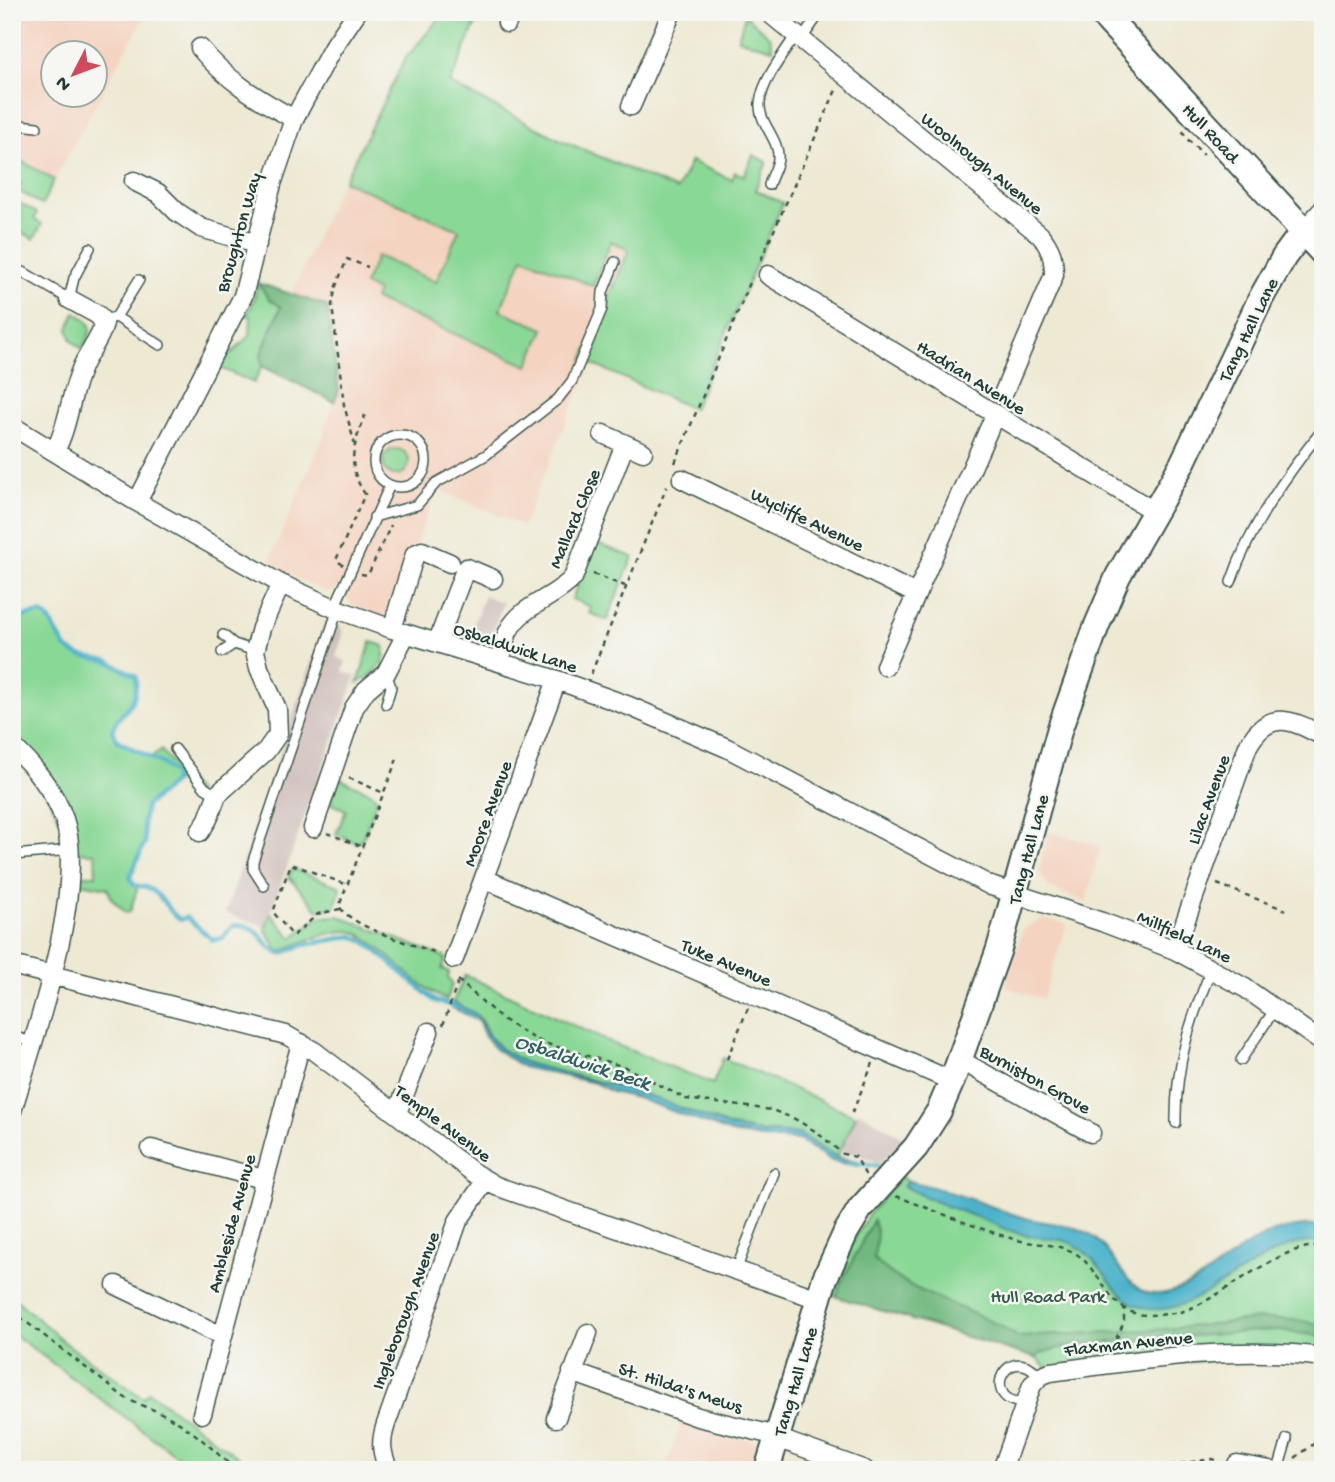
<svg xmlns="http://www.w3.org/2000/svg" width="1335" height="1482" font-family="'Gochi Hand',sans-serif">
  <rect width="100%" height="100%" fill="#f6f6f2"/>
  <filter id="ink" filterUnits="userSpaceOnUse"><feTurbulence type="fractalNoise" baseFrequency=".0143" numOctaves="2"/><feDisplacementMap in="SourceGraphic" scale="14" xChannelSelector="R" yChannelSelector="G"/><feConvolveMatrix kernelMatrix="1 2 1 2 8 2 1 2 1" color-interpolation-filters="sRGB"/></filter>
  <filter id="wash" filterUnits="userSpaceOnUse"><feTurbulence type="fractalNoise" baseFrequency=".00686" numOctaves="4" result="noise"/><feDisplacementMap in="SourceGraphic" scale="28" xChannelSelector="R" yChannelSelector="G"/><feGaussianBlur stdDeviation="1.57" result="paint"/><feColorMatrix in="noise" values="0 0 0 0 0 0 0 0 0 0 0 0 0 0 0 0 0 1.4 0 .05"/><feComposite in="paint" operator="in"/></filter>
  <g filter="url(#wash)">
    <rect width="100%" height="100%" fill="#eee9d3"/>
    <path fill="#f4d3c0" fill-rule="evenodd" d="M12 12H147L54 180 12 156ZM52 52H94V94H52Z
      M416 47 454 73 450 84 561 140 677 190 691 161 783 203 693 409 590 364 523 526 437 489 402 580 390 619 352 605 346 595 347 591 338 587 331 592H324L268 564 326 431 323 429 339 391 327 306 292 294 332 202 391 84 405 59Z
      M1047 832 1101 845 1086 902 1048 887 1039 870Z
      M1042 918 1067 924 1043 999 1005 987 1023 930Z
      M682 1419 759 1443 751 1470H665Z"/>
    <path fill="#d0c0bc" d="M484 595 503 603 487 647 468 640Z
      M326 620 341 627 343 635 336 657 346 661 343 672 356 676 301 827 266 927 225 913Z
      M858 1111 904 1138 880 1164 871 1159 840 1150Z"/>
    <path fill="#8ad896" stroke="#548a65" stroke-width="2" d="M445 12H495L486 21 479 16 450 84 561 140 677 190 691 161 732 180 735 172 744 176 753 155 767 162 755 190 783 203 693 409 583 360 629 250 611 241 593 286 523 257 500 310 544 329 528 366 374 299 377 291 364 285 377 256 436 282 459 230 344 181 405 59Z
      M745 15 770 37 773 49 738 39Z
      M18 159 54 180 42 205 17 190 21 183 13 179 17 172 12 168Z
      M12 199 37 213 34 219 42 224 34 239 12 227Z
      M258 283 269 299 281 307 261 354 262 366 254 383 218 367 227 349 232 353 250 335 251 316 246 315 253 303Z
      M75 312C96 324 93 330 82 349L72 341 68 330Z
      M383 462a13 13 0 1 1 26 0a13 13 0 1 1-26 0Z
      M595 543 633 557 607 620 589 613 591 607 572 599Z
      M41 613 48 618 66 648 80 656 108 661 136 676C138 711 119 707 112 731L119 741 152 757 161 750 197 792 193 795 177 780 146 806 143 822 145 842 131 877 134 885 138 886 130 912 126 913 111 898 108 888 80 883 81 875H96L95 853 77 852 18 740 12 736V619Z
      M371 642 384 646C388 665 372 675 358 683Z
      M340 779 372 793 377 800 363 838 357 843 336 834 346 810 330 803 337 780Z
      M293 869 339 886 341 889 334 908 318 910 288 876Z
      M271 914 292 938 319 917 339 916 446 958 442 969 449 972 448 977 452 984 447 1000C417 990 370 931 349 931 326 931 302 943 281 951L278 950 265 929Z
      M465 975 607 1041 713 1084 723 1058 856 1116 837 1157 799 1134 771 1132 764 1133 731 1127 641 1093 526 1063 500 1048 489 1036 481 1019 453 1002Z
      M901 1176 911 1186 1074 1235 1135 1297 1154 1302 1260 1248 1323 1234V1357L1298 1354 1050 1372 1036 1358 831 1294 855 1237 869 1214Z
      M12 1296 64 1342 143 1398 149 1392 256 1470H196L12 1333Z"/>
    <path fill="#6fb87f" stroke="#477a5a" stroke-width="2" d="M258 283 327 306 339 391 334 402 262 366 261 354 281 307 269 299Z
      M873 1220 877 1234 874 1259C915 1299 973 1306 1018 1337L1166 1329 1260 1319 1296 1320 1323 1325V1336L1273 1330 1072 1345 1041 1353 1036 1358 837 1297 839 1287Z"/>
    <path fill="#4cb3cb" stroke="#367880" stroke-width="2" d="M453 1002 476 1014 489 1036 500 1048 526 1063 641 1093 731 1127 764 1133 771 1132 799 1134 837 1157 856 1161 858 1166 832 1161 799 1140 761 1138 732 1133 637 1098 612 1092 595 1083 523 1067 495 1049 485 1037 478 1020 451 1007Z
      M908 1181C949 1189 986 1206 1025 1218 1048 1225 1072 1222 1092 1236 1115 1251 1126 1296 1158 1294 1196 1291 1224 1258 1256 1240 1275 1229 1301 1224 1323 1226V1243C1277 1232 1217 1299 1169 1308 1114 1318 1112 1266 1073 1244 1057 1236 1038 1239 1021 1234 1004 1230 988 1221 971 1215 946 1206 927 1199 903 1186Z"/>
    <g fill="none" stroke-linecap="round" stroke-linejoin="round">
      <path stroke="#4cb3cb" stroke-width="4.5" d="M12 619 41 613 48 618 66 648 80 656 108 661 136 676C138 711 120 707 112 731L118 741 163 764 175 775 173 783 146 806 143 822 145 842 130 877 134 885C138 886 142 886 146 887 162 893 167 912 181 920L186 917 213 940 223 938C230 928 232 923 245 926 263 930 265 949 281 954L300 946 352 936 366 942 435 1001 455 1006
        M852 1163 875 1165 884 1170"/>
    </g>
  </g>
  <g filter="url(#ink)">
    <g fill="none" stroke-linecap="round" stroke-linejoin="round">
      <g stroke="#3e574c" stroke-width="12">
        <path id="lane" d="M801 40 820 13
          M12 124 37 127
          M769 185C771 177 777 168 778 159 780 139 758 123 760 103 762 81 784 53 796 35
          M23 272 69 299 74 278 90 248
          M116 317 139 280
          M104 323 107 319 116 317 160 345
          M374 461a26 26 0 1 1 52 0a26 26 0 1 1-52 0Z
          M374 517 417 505 436 483 486 455 558 399 572 381 602 309 603 292 615 262
          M1231 582C1250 526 1286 475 1323 429
          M334 608 390 485
          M223 635 234 644 255 651
          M222 652 234 644
          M386 673 391 687 386 704
          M175 749 205 788 217 795
          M13 855 71 850
          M264 886 253 869V861L338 609
          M12 1036 32 1042
          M1241 1060 1275 1009
          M1176 1123C1175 1066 1190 1020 1212 968
          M736 1270 774 1173
          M1024 1404C1018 1402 1008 1401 1004 1395 991 1379 1014 1347 1040 1376
          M1278 1470 1287 1439"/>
      </g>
      <g stroke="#3e574c" stroke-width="21">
        <path id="street" d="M768 12 1040 235C1051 248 1054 259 1054 275L1004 392
          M507 23 512 12
          M200 48C226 80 258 99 294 119
          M631 106 672 12
          M134 181 158 193 177 212 201 228 257 244
          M1303 231 1323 209
          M768 275 1155 512
          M12 426 137 502 281 584 334 608 392 629 557 680 629 706 727 748 991 886 1102 922 1175 950 1245 988 1323 1043
          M603 434 643 452
          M55 451C69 425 70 394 82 367 88 352 101 339 104 323L98 315 69 299
          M682 479 916 594
          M137 502 243 296 272 184 294 119 332 49 357 12
          M392 629 415 554 422 551 450 563
          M437 643 465 570 467 568 493 579
          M500 662C503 652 504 639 509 630 522 605 555 598 573 578L625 444
          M885 666 995 415
          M12 746C33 765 55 792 64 819 88 888 33 1040 12 1111
          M313 828 354 708 366 690 386 673 406 634
          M200 832 208 819 217 795 266 751 278 734 277 709 259 668 255 651 261 628 281 584
          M485 879 952 1081
          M1175 950 1248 746C1269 708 1292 720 1323 736
          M454 959 557 680
          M12 965 286 1035 314 1051 474 1173 496 1186 818 1299
          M960 1060 1091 1133
          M397 1113 429 1032
          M151 1149 263 1179
          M116 1285 222 1336
          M572 1372 698 1417 777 1436
          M202 1414 301 1043
          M556 1418 588 1333
          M777 1438 865 1470
          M1237 1464 1270 1470
          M389 1470C381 1453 380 1442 386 1424L458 1221 486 1180
          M1002 1470 1032 1385 1040 1376 1050 1372C1139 1360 1233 1345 1323 1357"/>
      </g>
      <g stroke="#3e574c" stroke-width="28">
        <path id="secondary" d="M767 1470 825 1278 846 1232 860 1209 916 1147 939 1111 952 1081 999 949 1060 728 1097 625 1118 576 1182 464 1261 298 1284 257 1303 231"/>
      </g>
      <g stroke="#3e574c" stroke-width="30">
        <path id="primary" d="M1101 12 1323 252"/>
      </g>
      <path stroke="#3e574c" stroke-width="2.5" stroke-dasharray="5 5" stroke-linecap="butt" d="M1183 131 1185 137 1204 155
        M761 260 836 90
        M355 445 344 405 332 305 336 286 347 259 368 267
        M675 463 752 278
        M343 565 336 560 365 494C345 464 354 446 365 415
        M361 574 368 575 391 525
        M593 574 625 586
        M591 674 667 486
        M397 759 339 906C352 928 415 945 440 954
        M349 778 384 793
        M327 833 363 847
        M1217 884 1286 910
        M340 909 318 914 293 936 273 912 291 864 348 885
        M458 980 502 1019 528 1035 544 1043 625 1067 686 1099 772 1110 795 1119 815 1131 843 1154 856 1157 866 1176
        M443 1025 458 982
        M727 1059 748 1008
        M852 1113 873 1063
        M896 1196C936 1211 976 1228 1017 1240 1036 1245 1061 1243 1078 1255 1103 1274 1111 1316 1148 1315 1158 1315 1170 1314 1180 1312 1218 1303 1286 1237 1323 1248
        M12 1311 124 1397C137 1405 152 1408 165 1415 192 1428 213 1450 236 1470
        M1112 1348 1124 1322V1309
        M1295 1458 1323 1437
        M1141 1470 1212 1459 1220 1461"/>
      <use href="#lane" stroke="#fff" stroke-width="9"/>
      <use href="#street" stroke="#fff" stroke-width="18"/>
      <use href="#secondary" stroke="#fff" stroke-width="24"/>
      <use href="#primary" stroke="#fff" stroke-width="26"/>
    </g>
  </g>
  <g text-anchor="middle" stroke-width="5" stroke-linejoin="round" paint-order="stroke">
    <g font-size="19" fill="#1f3d34" stroke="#f6f6f2">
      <text transform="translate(1212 132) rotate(47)" y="7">Hull Road</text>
      <text transform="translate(983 162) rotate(39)" y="7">Woolnough Avenue</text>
      <text transform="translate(237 232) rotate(-74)" y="7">Broughton Way</text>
      <text transform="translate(1247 329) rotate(-64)" y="7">Tang Hall Lane</text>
      <text transform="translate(972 376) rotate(32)" y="7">Hadrian Avenue</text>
      <text transform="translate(573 518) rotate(-67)" y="7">Mallard Close</text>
      <text transform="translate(808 518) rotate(26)" y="7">Wycliffe Avenue</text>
      <text transform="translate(516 646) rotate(18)" y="7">Osbaldwick Lane</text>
      <text transform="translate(1207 799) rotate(-70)" y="7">Lilac Avenue</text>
      <text transform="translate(486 813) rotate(-70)" y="7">Moore Avenue</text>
      <text transform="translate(1027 849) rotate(-75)" y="7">Tang Hall Lane</text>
      <text transform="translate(1185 935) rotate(25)" y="7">Millfield Lane</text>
      <text transform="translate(727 961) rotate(23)" y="7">Tuke Avenue</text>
      <text transform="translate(1036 1078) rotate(29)" y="7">Burniston Grove</text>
      <text transform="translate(444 1122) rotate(37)" y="7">Temple Avenue</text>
      <text transform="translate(230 1223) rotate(-75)" y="7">Ambleside Avenue</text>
      <text transform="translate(404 1310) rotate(-70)" y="7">Ingleborough Avenue</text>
      <text transform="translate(1128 1342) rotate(-6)" y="7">Flaxman Avenue</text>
      <text transform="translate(794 1381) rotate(-73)" y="7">Tang Hall Lane</text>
      <text transform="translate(681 1386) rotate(18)" y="7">St. Hilda's Mews</text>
    </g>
    <g font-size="19" fill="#345c48" stroke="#f6f6f2">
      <text x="1048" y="1302">Hull Road Park</text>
    </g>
    <g font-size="21" font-style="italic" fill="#2c6061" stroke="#f6f6f2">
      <text transform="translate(583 1061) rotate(18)" y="7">Osbaldwick Beck</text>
    </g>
  </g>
  <rect width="1335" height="1482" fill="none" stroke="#f6f6f2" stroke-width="42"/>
  <g transform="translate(74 74) rotate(228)"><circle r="33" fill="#f6f6f2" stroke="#a0aca6" stroke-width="2"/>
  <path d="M0-5L12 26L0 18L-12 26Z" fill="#d1495b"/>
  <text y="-10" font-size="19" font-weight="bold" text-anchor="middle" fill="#1f3d34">N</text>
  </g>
</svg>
